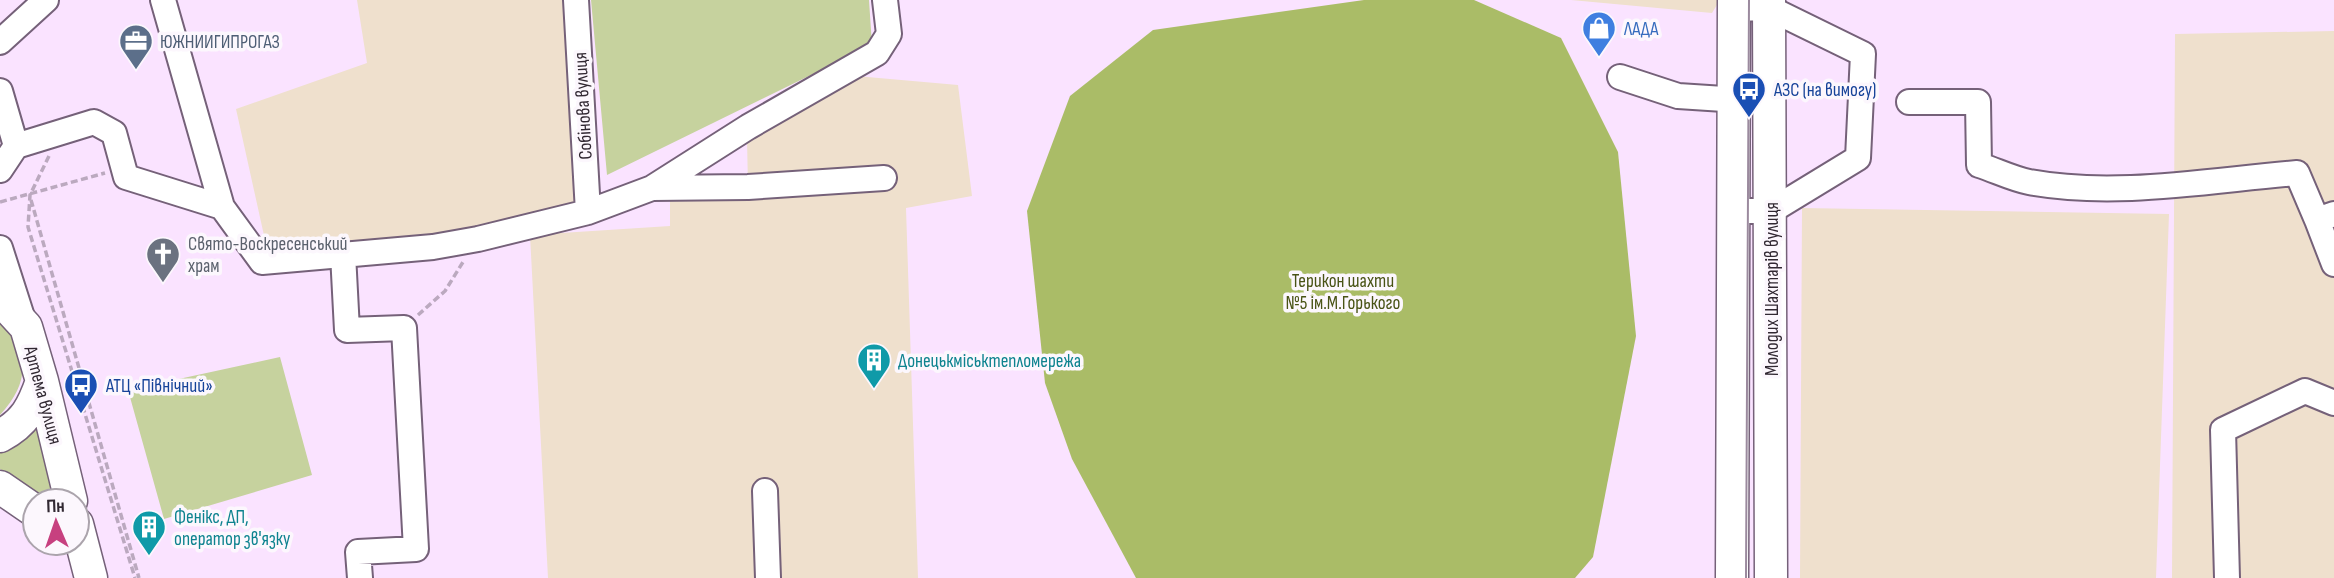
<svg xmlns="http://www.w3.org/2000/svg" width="2334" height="578" font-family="'Sofia Sans Condensed',sans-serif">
  <rect width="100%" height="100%" fill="#fae3ff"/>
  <path fill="#efe0cd" d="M357 0H565L577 206 383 247 267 249 236 109 367 63Z
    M1571 0H1720L1712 13Z
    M2334 31V578H2172L2175 34Z
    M856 76 958 85 972 196 906 208 918 578H548L530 235 670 226V197L748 187 747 139Z
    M1802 208 2169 214 2156 578H1800Z"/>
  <path fill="#c6d29e" d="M591 0H869L872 45 607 175Z
    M0 320C29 354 31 381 0 415Z
    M280 357 312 475 164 519 128 390Z
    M34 428 39 429 59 496 52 501H44L0 469V453L17 443Z"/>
  <path fill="#aabc67" d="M1364 0H1474L1561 38 1618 152 1636 336 1593 557 1575 578H1136L1072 459 1045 383 1027 211 1070 96 1153 30Z"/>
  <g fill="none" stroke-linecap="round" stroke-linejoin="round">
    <g stroke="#756179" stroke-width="28">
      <path id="minor" d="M163 0 222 207 262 262 433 247 478 239 588 212 652 188 748 187 884 178
        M576 0 588 212
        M0 42 46 0
        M1620 77 1678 96 1770 102
        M0 91 16 146 0 170
        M1909 102H1978L1979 165C1995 170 2013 179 2029 182 2115 198 2211 180 2297 173L2317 220
        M16 146 94 122 114 133 126 177 222 207
        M652 188 748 127 877 53 889 34 885 0
        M1733 211H1771L1858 158 1863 54 1769 8 1734 9
        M2334 214 2317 220 2334 264
        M0 248 24 323
        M343 254 347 330 404 328 416 549 358 552 360 578
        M765 491 768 578
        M2227 578 2223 430 2305 391 2334 403"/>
    </g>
    <g stroke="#756179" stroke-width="35">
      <path id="major" d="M1769 0 1771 578
        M0 299 26 327 42 381 71 501
        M0 436C25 423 33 407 42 381
        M0 487 35 511
        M77 524 91 578
        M1732 578 1734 0"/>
    </g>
    <path stroke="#bba9bf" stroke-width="3.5" stroke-dasharray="7 3.5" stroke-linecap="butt" d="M49 156 30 195 28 227 135 578
      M31 200 139 578
      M0 202 105 173
      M418 315 445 291 463 262"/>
    <use href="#minor" stroke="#fff" stroke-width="24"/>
    <use href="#major" stroke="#fff" stroke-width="32"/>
    <path stroke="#9b8a9e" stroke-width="2" d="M1746 578 1749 0"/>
  </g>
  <defs>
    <g id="shop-pin" transform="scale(1.75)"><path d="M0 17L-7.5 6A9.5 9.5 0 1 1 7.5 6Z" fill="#3f7fe0" stroke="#fcf7fd"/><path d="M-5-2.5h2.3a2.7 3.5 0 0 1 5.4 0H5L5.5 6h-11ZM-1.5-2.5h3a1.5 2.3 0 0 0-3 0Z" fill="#fff"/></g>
    <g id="office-pin" transform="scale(1.75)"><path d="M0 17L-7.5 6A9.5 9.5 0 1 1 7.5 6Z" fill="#5c6f8a" stroke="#fcf7fd"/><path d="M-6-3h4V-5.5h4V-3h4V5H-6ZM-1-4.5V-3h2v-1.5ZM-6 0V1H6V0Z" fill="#fff"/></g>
    <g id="bus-pin" transform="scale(1.75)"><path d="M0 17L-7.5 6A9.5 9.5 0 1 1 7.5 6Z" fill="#1a4fb4" stroke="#fcf7fd"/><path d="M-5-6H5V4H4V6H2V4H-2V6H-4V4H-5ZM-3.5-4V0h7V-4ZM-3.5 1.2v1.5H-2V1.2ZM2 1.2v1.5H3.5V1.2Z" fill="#fff"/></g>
    <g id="church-pin" transform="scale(1.75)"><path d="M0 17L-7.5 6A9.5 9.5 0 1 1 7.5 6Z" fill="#6b7280" stroke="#fcf7fd"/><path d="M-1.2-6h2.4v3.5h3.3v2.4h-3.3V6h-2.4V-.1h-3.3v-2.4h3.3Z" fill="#fff"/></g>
    <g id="building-pin" transform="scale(1.75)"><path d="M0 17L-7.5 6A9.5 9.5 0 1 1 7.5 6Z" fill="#0f9aa8" stroke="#fcf7fd"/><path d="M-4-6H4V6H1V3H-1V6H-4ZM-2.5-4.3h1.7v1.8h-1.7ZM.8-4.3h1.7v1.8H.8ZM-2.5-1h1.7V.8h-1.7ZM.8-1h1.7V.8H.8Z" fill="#fff"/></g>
  </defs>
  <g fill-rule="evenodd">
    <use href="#shop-pin" x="1599" y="28"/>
    <use href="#office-pin" x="136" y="41"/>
    <use href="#bus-pin" x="1749" y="89"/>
    <use href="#church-pin" x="163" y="254"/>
    <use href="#building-pin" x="874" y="360"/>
    <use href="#bus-pin" x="81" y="385"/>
    <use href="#building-pin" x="149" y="527"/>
  </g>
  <g text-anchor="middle" stroke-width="7" stroke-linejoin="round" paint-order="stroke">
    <g font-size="19" fill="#366cbe" stroke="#fcf7fd" text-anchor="start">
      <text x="1624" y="35">ЛАДА</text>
    </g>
    <g font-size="19" fill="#4e5e75" stroke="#fcf7fd" text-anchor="start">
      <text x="160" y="48">ЮЖНИИГИПРОГАЗ</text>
    </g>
    <g font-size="19" fill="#164399" stroke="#fcf7fd" text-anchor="start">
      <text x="1774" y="96">АЗС (на вимогу)</text>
      <text x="106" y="392">АТЦ «Північний»</text>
    </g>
    <g font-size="19" fill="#312832" stroke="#fcf7fd">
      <text transform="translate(582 106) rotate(-93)" y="7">Собінова вулиця</text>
      <text transform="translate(1771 289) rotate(-90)" y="7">Молодих Шахтарів вулиця</text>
      <text transform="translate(44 395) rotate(75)" y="7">Артема вулиця</text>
    </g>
    <g font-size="19" fill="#5b616d" stroke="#fcf7fd" text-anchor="start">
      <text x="188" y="250">Свято-Воскресенський<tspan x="188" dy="22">храм</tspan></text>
    </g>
    <g font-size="19" fill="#495315" stroke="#fcf7fd">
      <text x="1343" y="287">Терикон шахти<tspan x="1343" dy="22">№5 ім.М.Горького</tspan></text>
    </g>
    <g font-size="19" fill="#0d838f" stroke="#fcf7fd" text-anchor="start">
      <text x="898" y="367">Донецькміськтепломережа</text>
      <text x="174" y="523">Фенікс, ДП,<tspan x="174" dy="22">оператор зв'язку</tspan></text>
    </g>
  </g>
  <g transform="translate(56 522) rotate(358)"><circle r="33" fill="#fcf7fd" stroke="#aba4ac" stroke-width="2"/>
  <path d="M0-5L12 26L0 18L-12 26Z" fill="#c7407f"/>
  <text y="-10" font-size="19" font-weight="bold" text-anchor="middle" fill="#312832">Пн</text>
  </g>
</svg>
